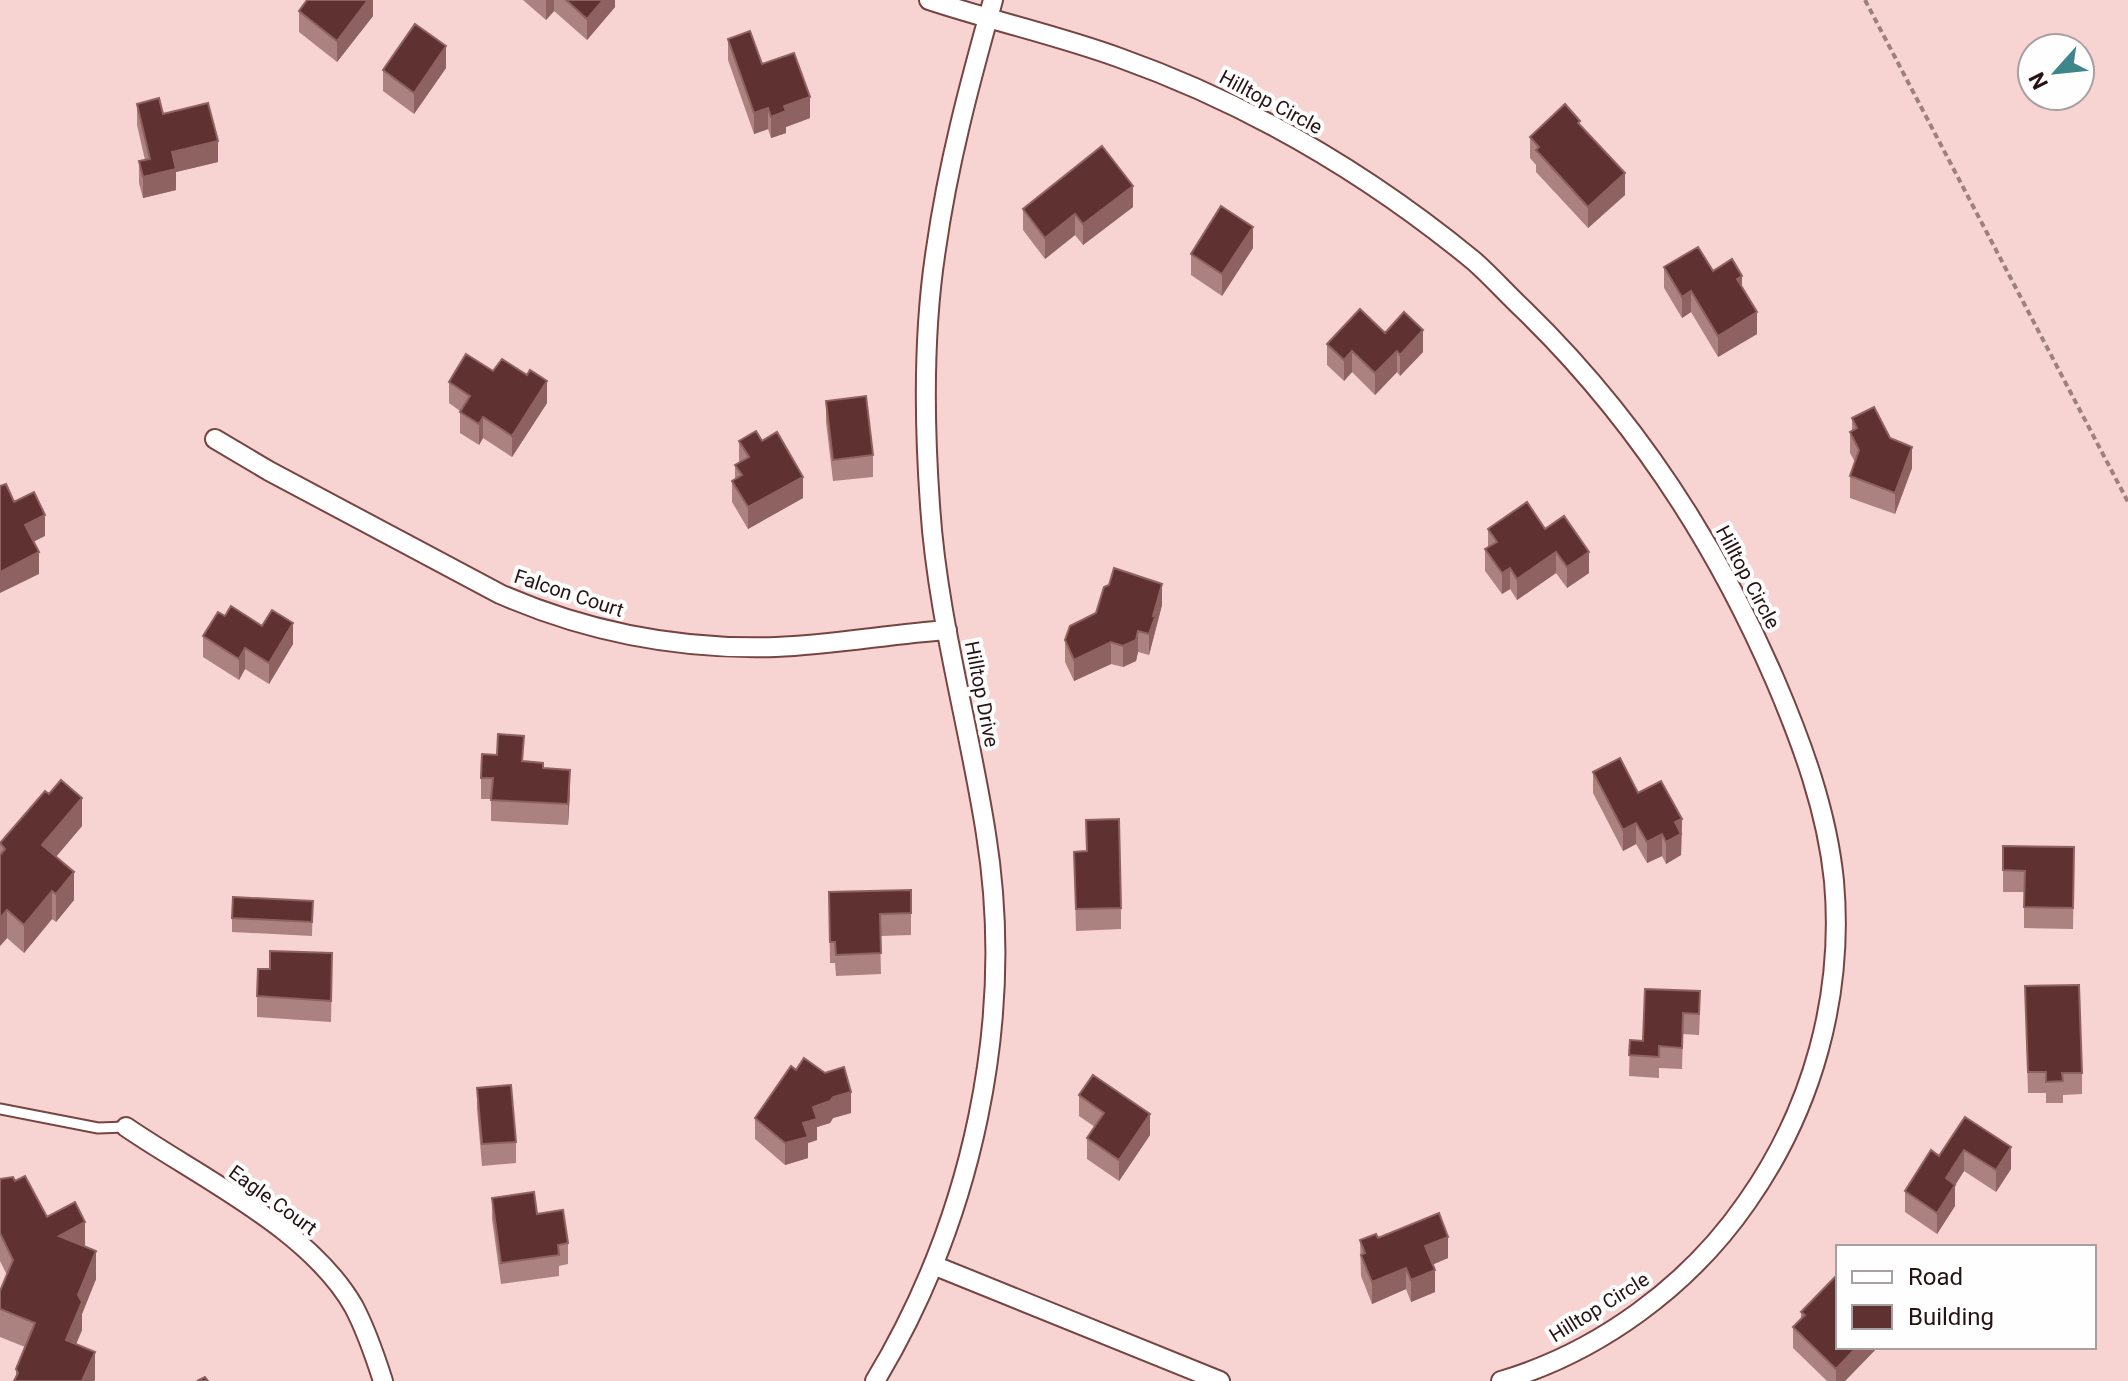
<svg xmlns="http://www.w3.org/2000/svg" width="2128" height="1381" font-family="Roboto,sans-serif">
  <rect width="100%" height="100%" fill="#f7d3d1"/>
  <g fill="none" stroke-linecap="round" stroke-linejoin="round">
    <g stroke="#764543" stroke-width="13">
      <path id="service" d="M0 1109 98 1128 126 1127"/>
    </g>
    <g stroke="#764543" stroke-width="22">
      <path id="minor" d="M929 0C992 21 1057 35 1120 58 1249 104 1368 174 1474 261 1491 276 1507 294 1524 310 1632 415 1715 541 1775 680 1802 743 1827 811 1834 881 1844 995 1813 1108 1747 1202 1689 1286 1599 1352 1501 1381
        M215 439 269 471 500 594C587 632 680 650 776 647 833 645 890 634 947 630
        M126 1127C199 1177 310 1229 354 1307 366 1330 375 1356 383 1381
        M933 1265 1220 1381
        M875 1381C972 1220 1016 1021 986 834 969 724 937 616 930 505 924 421 923 332 936 249 948 164 970 82 993 0"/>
    </g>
    <path stroke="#9d807f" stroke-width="4" stroke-dasharray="6 4" stroke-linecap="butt" d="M1865 0 2128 502"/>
    <use href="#service" stroke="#fff" stroke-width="9"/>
    <use href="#minor" stroke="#fff" stroke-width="18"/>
  </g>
  <path fill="#ab8280" d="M373 0V16L337 62 299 32V11Z
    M523 0H615V7L587 40 554 11 546 20Z
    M728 39 762 64 810 118 786 127V133L771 138 768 129 754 134 728 60Z
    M446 68 414 114 383 91V70Z
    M137 104 163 114 218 162 176 172V190L143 198 139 183V161L145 160 137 125Z
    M1580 125 1625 195 1588 228 1536 172V165L1530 158V137Z
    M1133 207 1083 245 1075 235 1045 259 1023 230V209Z
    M1253 248 1222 296 1191 275V254Z
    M1664 267 1713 271 1742 288 1757 334 1718 357 1691 312 1682 318 1664 288Z
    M1385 333 1423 352 1400 376 1397 372 1375 395 1352 372 1344 381 1327 365V344Z
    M493 371 547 403 512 457 483 438 479 445 460 433V411L449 403V382Z
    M826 401 873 455V477L833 481 826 422Z
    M1852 418 1912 468 1895 514 1850 498V476L1855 462 1850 453V432L1852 430Z
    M739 441H762L803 498 748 529 732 502V481L735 479V465L739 462Z
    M1488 529H1545L1589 573 1567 588 1556 573 1517 600 1510 589 1502 594 1485 571V549L1488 548Z
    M1162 605 1149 655 1138 652 1136 661 1123 667 1111 664 1074 681 1065 662V640Z
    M225 616 262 626 293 644 269 684 245 669 239 680 203 657V636Z
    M524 761 543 768 570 791 568 825 491 821V799H481V778Z
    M1593 772 1638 793 1682 819 1681 855 1666 864 1662 856 1647 863 1636 844 1623 851 1593 793Z
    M82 826 56 857 74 900 56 922 52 919 24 953 7 938 0 946V843Z
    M2003 846 2074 847 2073 929 2024 928V892H2003Z
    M1074 852 1121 908V929L1076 931Z
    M911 890V935L880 936 881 974 836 976 835 963H830L829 892Z
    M313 901 312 936 232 932V918Z
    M332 974 331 1022 257 1017V996Z
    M2025 986 2082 1073V1094L2063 1095V1103H2046V1093H2028Z
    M1645 989 1700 1013 1699 1035 1683 1034 1682 1069 1659 1068V1078L1629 1076 1630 1040 1643 1041Z
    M477 1088 516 1142V1163L482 1166 477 1109Z
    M1079 1095 1150 1135 1119 1181 1087 1159V1138L1095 1127 1079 1116Z
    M851 1113 833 1118 830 1123 817 1127V1140L808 1143V1158L785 1165 755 1139V1118Z
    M1965 1117 2011 1169 1996 1192 1964 1171 1955 1185V1206L1937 1234 1905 1212V1191L1939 1156Z
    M0 1179 15 1181 47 1217 85 1246 96 1279 82 1314V1330L76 1344 95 1380 16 1378V1369L25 1347 0 1337V1291L7 1275 0 1261Z
    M492 1198 537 1214 568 1243V1264L559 1266V1276L501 1284 492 1219Z
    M1378 1238 1448 1258 1433 1264 1435 1292 1411 1302 1406 1289 1372 1304 1361 1276 1360 1240Z
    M1801 1312 1838 1347H1878L1845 1381H1827L1793 1348V1327L1801 1319Z"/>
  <path fill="#8d6260" d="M368 0H373V16L337 62V41Z
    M546 0H554V11L546 20Z
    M603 0H615V7L587 40V19Z
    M446 46V68L414 114V93Z
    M810 97V118L786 127V133L771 138V117L784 106Z
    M768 108V129L754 134V113Z
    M218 141V162L176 172V190L143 198V177L172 152Z
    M1625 173V195L1588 228V207Z
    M1133 186V207L1083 245V224Z
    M1075 214V235L1045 259V238Z
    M1253 227V248L1222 296V274Z
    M1742 276V297L1737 279Z
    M1691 291V312L1682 318V297Z
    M1757 312V334L1718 357V336Z
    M1423 330V352L1400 376V355Z
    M1352 351V372L1344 381V360Z
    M1397 351V372L1375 395V373Z
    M547 381V403L512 457V436Z
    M483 417V438L479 445V424Z
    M1912 447V468L1895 514V493Z
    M803 477V498L748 529V507Z
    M45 515V536L25 546V525Z
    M39 552V574L0 593V572Z
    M1556 552V573L1517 600V579Z
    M1589 552V573L1567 588V567Z
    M1510 568V589L1502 594V573Z
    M1162 584V605L1149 655V634L1153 616Z
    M293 623V644L269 684V663Z
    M1138 631V652L1136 661 1123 667V646Z
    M1111 642V664L1074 681V660Z
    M245 648V669L239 680V659Z
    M570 770V791L568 825V804Z
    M82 798V826L42 873V845Z
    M1682 819 1681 855 1666 864V842L1675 822Z
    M1636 823V844L1623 851V830Z
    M1662 834V856L1647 863V842Z
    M74 872V900L56 922V894Z
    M52 891V919L24 953V925Z
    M7 910V938L0 946V918Z
    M851 1092V1113L833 1118 830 1123 817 1127V1140L808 1143V1158L785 1165V1143L803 1123 813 1107 833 1097Z
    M1150 1114V1135L1119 1181V1160Z
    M2011 1147V1169L1996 1192V1170Z
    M1964 1150V1171L1946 1200V1178Z
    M1955 1185V1206L1937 1234V1213Z
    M85 1222V1250L59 1236Z
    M1448 1237V1258L1425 1268V1246Z
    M96 1251V1279L82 1314V1330L66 1368V1340L78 1295Z
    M1406 1268V1289L1372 1304V1282Z
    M1435 1270V1292L1411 1302V1280Z
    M1857 1347H1878L1845 1381H1836V1369Z
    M95 1352V1380L94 1381H82Z"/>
  <path fill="#5f3130" stroke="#8d6260" stroke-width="2" d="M307 0H368L337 41 299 11Z
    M566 0H603L587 19Z
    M415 24 446 46 414 93 383 70Z
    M750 31 762 64 794 53 810 97 784 106 786 111 771 117 768 108 754 113 728 39Z
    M159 98 163 114 208 103 218 141 172 152 176 169 143 177 139 161 150 159 137 104Z
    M1565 104 1580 121 1578 123 1625 173 1588 207 1536 150 1539 147 1530 137Z
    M1102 146 1133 186 1083 224 1075 214 1045 238 1023 209Z
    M1221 206 1253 227 1222 274 1191 254Z
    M1698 247 1713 271 1732 259 1742 276 1737 279 1757 312 1718 336 1691 291 1682 297 1664 267Z
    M1360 309 1385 333 1404 312 1423 330 1400 355 1397 351 1375 373 1352 351 1344 360 1327 344Z
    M466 354 493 371 502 359 527 375 530 370 547 381 512 436 483 417 479 424 460 412 470 396 449 382Z
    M866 396 873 455 833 460 826 401Z
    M1874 407 1890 438 1912 447 1895 493 1850 476 1859 450 1850 432 1857 428 1852 418Z
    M756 431 762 441 777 432 803 477 748 507 732 481 742 475 735 465 749 457 739 441Z
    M6 484 14 502 34 492 45 515 25 525 39 552 0 572V486Z
    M1527 502 1545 529 1564 516 1589 552 1567 567 1556 552 1517 579 1510 568 1502 573 1485 549 1497 542 1488 529Z
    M1114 568 1162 584 1153 616 1155 617 1149 634 1138 631 1136 640 1123 646 1111 642 1074 660 1065 640 1070 626 1096 613 1104 587 1109 585Z
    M231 606 262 626 272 610 293 623 269 663 245 648 239 659 203 636 218 612 225 616Z
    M498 734 524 736 522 761 543 763V768L570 770 568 804 491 800 493 778H481L482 754 497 755Z
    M1620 758 1638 793 1661 781 1682 819 1675 822 1681 834 1666 842 1662 834 1647 842 1636 823 1623 830 1593 772Z
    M61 780 82 798 42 845 74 872 56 894 52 891 24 925 7 910 0 918V855L5 849 0 843 45 791 49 794Z
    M1119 819 1121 908 1076 909 1074 852 1087 851 1086 820Z
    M2003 846 2074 847 2073 908 2024 907 2025 871 2003 870Z
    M911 890V913L880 914 881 953 836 955 835 942H830L829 892Z
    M233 897 313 901 312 922 232 918Z
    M270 951 332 953 331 1001 257 996 258 969H270Z
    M2079 985 2082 1073H2062L2063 1081 2046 1082V1072H2028L2025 986Z
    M1645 989 1700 991 1699 1014 1683 1013 1682 1048 1659 1046V1057L1629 1055 1630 1040 1643 1041Z
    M804 1058 825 1073 844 1067 851 1092 833 1097 830 1101 813 1107 817 1119 803 1123 808 1137 785 1143 755 1118 791 1066 796 1070Z
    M1093 1075 1150 1114 1119 1160 1087 1138 1104 1113 1079 1095Z
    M511 1085 516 1142 482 1144 477 1088Z
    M1965 1117 2011 1147 1996 1170 1964 1150 1946 1178 1955 1185 1937 1213 1905 1191 1931 1150 1939 1156Z
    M25 1176 47 1217 75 1202 85 1222 59 1236 96 1251 78 1295 82 1302 66 1340 95 1352 82 1381H14L18 1373 16 1369 35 1323 0 1309V1291L13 1260 0 1233V1179L13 1177 15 1181Z
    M534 1192 537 1214 563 1210 568 1243 558 1245 559 1255 501 1263 492 1198Z
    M1439 1213 1448 1237 1425 1246 1435 1270 1411 1280 1406 1268 1372 1282 1361 1255 1365 1253 1360 1240 1376 1234 1378 1238Z
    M1838 1274V1347H1857L1836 1369 1793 1327 1805 1315 1801 1312Z
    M205 1377 208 1381H197Z"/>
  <g text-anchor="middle" stroke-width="8" stroke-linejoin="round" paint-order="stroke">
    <g font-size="20" fill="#271313" stroke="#fefefe">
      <text transform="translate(1271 102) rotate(28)" y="7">Hilltop Circle</text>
      <text transform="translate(1748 577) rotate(62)" y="7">Hilltop Circle</text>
      <text transform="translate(569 593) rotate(18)" y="7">Falcon Court</text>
      <text transform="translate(982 694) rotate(79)" y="7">Hilltop Drive</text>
      <text transform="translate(273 1200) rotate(36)" y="7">Eagle Court</text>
      <text transform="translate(1599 1307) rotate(-32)" y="7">Hilltop Circle</text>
    </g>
  </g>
  <rect x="1836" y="1245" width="260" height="104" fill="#fefefe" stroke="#a8a0a0" stroke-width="2"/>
  <rect x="1852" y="1271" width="40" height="12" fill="#ffffff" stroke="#a8a0a0" stroke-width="2"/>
  <text x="1908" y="1285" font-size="24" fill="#271313">Road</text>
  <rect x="1852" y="1305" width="40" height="24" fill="#5f3130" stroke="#a8a0a0" stroke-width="2"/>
  <text x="1908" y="1325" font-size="24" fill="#271313">Building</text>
  <g transform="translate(2056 72) rotate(243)"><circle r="38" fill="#fefefe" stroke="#a8a0a0" stroke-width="2"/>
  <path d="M0-6L14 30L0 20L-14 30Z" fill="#3e868b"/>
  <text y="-12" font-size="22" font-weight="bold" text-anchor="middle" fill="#271313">N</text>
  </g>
</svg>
